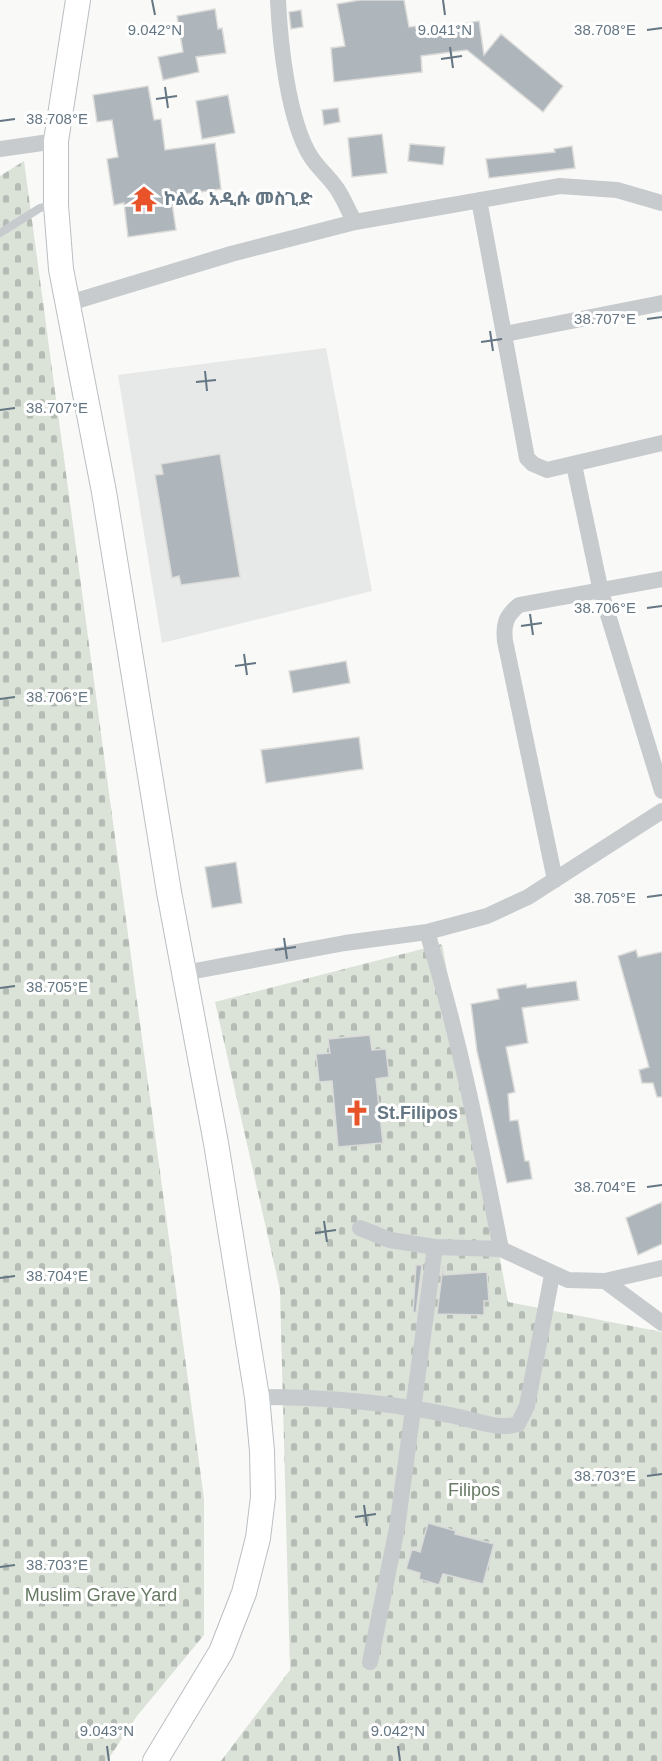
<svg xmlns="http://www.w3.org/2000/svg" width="662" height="1761" font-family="Arial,'Noto Sans Ethiopic',sans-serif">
  <defs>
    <pattern id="cemetery-stones" width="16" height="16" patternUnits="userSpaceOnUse" patternTransform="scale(1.5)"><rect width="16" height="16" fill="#dbe2d8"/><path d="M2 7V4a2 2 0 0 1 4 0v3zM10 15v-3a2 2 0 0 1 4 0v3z" fill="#b5bcb5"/></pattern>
  </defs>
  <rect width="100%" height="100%" fill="#f9f9f7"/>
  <path fill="#e7e8e8" d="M326 348 372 591 162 643 118 375Z"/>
  <path fill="url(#cemetery-stones)" d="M24 161 204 1499V1635L137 1716 107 1761H0V176Z
    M442 944 508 1302 662 1332V1761H221L290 1670 280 1290 215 1002Z"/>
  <path fill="#aeb6bc" stroke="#dbdbd9" stroke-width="1.5" d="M360 0H404L409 27 417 26 418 30 479 21 484 55 501 34 563 86 543 112 467 50 421 56 422 72 334 82 331 48 345 46 337 4Z
    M215 9 218 29 222 28 226 53 196 57 199 72 163 80 158 57 183 52 177 16Z
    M301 10 303 27 291 29 289 12Z
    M148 86 154 120 161 119 165 150 215 143 221 189 171 196 176 230 128 237 124 203 114 205 107 159 118 157 112 120 97 122 93 95Z
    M228 95 235 133 202 139 196 101Z
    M338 108 340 122 324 125 322 110Z
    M382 134 387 173 352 177 348 138Z
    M410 144 445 147 443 165 408 161Z
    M572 146 575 168 489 178 486 159 555 152 554 149Z
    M220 454 240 577 181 585 179 576 172 578 155 475 163 474 161 464Z
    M346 661 350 683 293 693 289 671Z
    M359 737 363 769 266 783 261 750Z
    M236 862 242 903 212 908 205 867Z
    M636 950 638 957 662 952V1097H657L653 1083H642L639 1070 649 1067 618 956Z
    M576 981 579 1000 522 1008 528 1043 506 1047 515 1092 508 1094 510 1121 518 1120 523 1150 525 1161H529L532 1179 507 1183 477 1051 471 1004 499 999 497 989 526 984 527 988Z
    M370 1035 372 1050 386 1049 389 1077 376 1079 383 1143 338 1147 332 1081 319 1082 316 1054 330 1053 328 1039Z
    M662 1202V1244L638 1255 626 1218Z
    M416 1265H422L416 1313 413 1312Z
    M443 1266 444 1275 487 1272 489 1301H484V1315L437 1314Z
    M428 1523 456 1531 455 1534 494 1544 483 1584 443 1574 439 1585 419 1579 420 1573 406 1569 412 1549 420 1552Z"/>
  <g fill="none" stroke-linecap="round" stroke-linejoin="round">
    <g stroke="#b9bfc3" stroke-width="26">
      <path id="secondary" d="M78 0 56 141V205L61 269 104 492 169 892 216 1143 257 1397 262 1451 263 1497 258 1538 244 1593 221 1652 155 1761"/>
    </g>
    <path stroke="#c7cbce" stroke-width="8" d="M0 233 40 208 55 205"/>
    <path stroke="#c7cbce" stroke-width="16" d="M278 0C280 43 288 121 311 157 318 168 328 176 335 186 343 196 348 211 355 222
      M0 149 56 141
      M479 200 527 458 533 464 547 470 662 443
      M66 304 231 254 355 222 560 186 617 190 662 203
      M505 334 662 303
      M574 465 601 592 662 791
      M555 880 505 641C503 624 506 616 519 605L662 579
      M427 932C459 1036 480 1142 501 1249
      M184 973 345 943 427 932 487 916 528 897 662 811
      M360 1228 390 1240 435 1247 501 1249 568 1280 605 1281 662 1268
      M605 1281 662 1323
      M257 1397C326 1397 392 1402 459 1417 477 1421 500 1430 518 1424L527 1406 552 1275
      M370 1662 397 1528 435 1247"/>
    <use href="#secondary" stroke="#fff" stroke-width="24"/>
  </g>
  <path fill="none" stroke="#647683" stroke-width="2" d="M152 0 155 15M443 0 445 15M647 30 662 28M450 47 453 68M441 59 462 56M165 87 168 108M156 99 177 96M0 121 15 119M647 319 662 317M490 331 493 351M481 342 502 339M205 371 207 391M196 382 216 380M0 410 15 408M647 608 662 606M530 614 533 635M521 626 542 623M244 654 247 675M235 666 256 663M0 699 15 697M647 897 662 895M284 938 287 959M275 950 296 947M0 988 15 986M647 1187 662 1185M324 1221 327 1242M315 1233 336 1230M0 1278 15 1276M647 1476 662 1474M364 1505 367 1526M355 1517 376 1514M0 1567 15 1565M107 1746 109 1761M398 1746 400 1761"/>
  <defs>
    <g id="temple-bare" transform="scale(2.07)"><path d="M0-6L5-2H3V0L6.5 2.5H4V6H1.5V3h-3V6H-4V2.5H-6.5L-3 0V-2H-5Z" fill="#e85329" stroke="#fff" stroke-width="2.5" paint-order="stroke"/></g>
    <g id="church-bare" transform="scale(2.07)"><path d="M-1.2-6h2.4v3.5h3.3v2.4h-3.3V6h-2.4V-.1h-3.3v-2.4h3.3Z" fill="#e85329" stroke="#fff" stroke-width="2.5" paint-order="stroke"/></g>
  </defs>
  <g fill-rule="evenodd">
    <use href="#temple-bare" x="144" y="199"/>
    <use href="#church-bare" x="357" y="1113"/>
  </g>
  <g text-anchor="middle" stroke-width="6" stroke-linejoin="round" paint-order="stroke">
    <g font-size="18" font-weight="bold" fill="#647683" stroke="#fff" text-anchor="start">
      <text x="164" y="205">ኮልፌ አዲሱ መስጊድ</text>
      <text x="377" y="1119">St.Filipos</text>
    </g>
    <g font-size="18" fill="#677a63" stroke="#fff">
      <text x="474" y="1496">Filipos</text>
      <text x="101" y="1601">Muslim Grave Yard</text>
    </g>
  </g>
  <g font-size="15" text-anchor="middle" fill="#647683" stroke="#fff" stroke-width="6" stroke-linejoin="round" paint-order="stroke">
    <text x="605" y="35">38.708°E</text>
    <text x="155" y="35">9.042°N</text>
    <text x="445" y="35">9.041°N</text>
    <text x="57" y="124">38.708°E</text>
    <text x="605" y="324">38.707°E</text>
    <text x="57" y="413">38.707°E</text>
    <text x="605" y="613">38.706°E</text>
    <text x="57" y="702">38.706°E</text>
    <text x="605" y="903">38.705°E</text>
    <text x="57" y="992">38.705°E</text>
    <text x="605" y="1192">38.704°E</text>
    <text x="57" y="1281">38.704°E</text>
    <text x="605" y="1481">38.703°E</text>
    <text x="57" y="1570">38.703°E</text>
    <text x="107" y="1736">9.043°N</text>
    <text x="398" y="1736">9.042°N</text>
  </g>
</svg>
